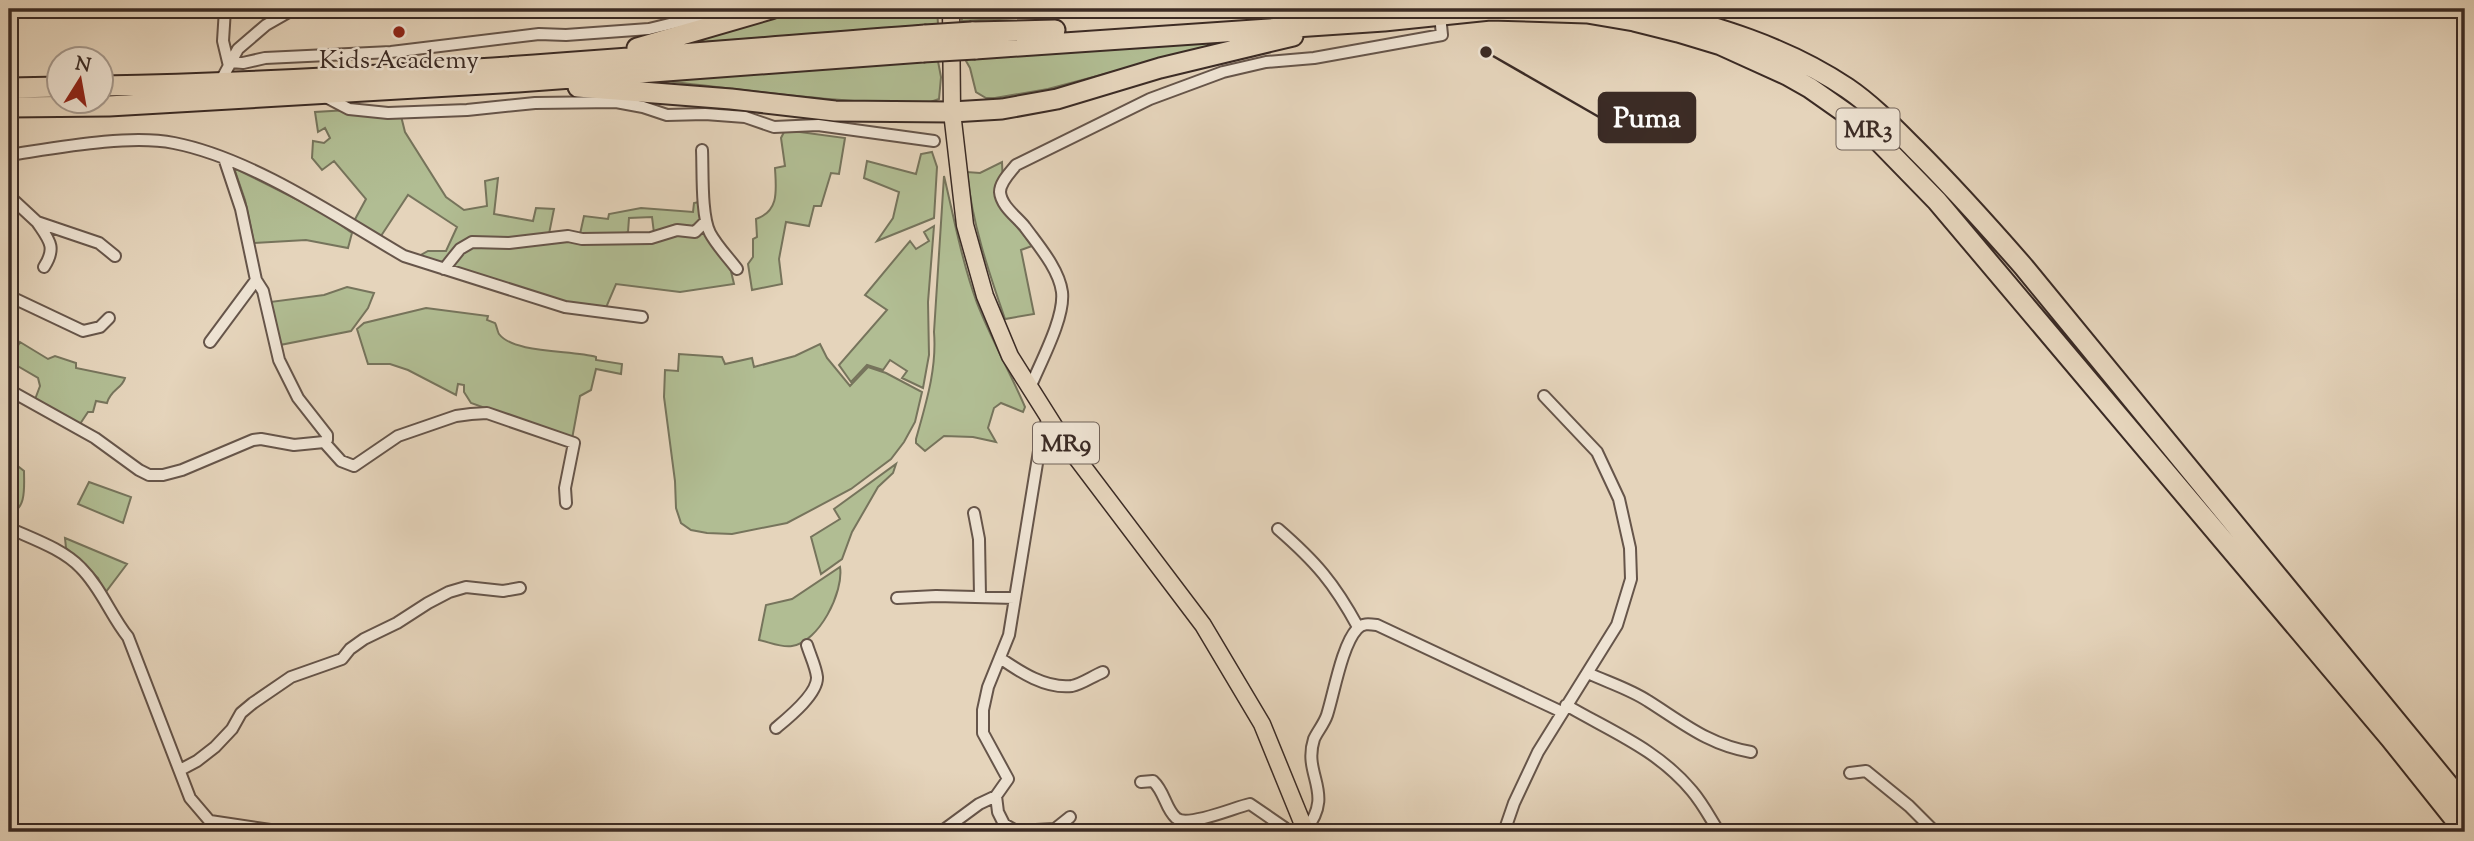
<svg xmlns="http://www.w3.org/2000/svg" width="2474" height="841" font-family="'Sorts Mill Goudy',serif">
  <rect width="100%" height="100%" fill="#e5d4bb"/>
  <filter id="stains"><feTurbulence type="fractalNoise" baseFrequency=".00286" numOctaves="4"/><feColorMatrix values="0 0 0 0 .2 0 0 0 0 .09 0 0 0 0 .02 0 0 0 .5 -.17"/></filter>
  <radialGradient id="worn" r=".72"><stop offset=".6" stop-color="#630" stop-opacity="0"/><stop offset="1" stop-color="#630" stop-opacity=".3"/></radialGradient>
  <path fill="#b1bd93" stroke="#76745c" stroke-width="2" d="M804 9H937L938 24 680 44Z
    M961 9H1194L962 21Z
    M1241 38 1048 89 995 98H986L976 92 970 68 962 54Z
    M937 56 941 77 939 99C913 110 882 103 854 101 782 96 711 86 639 78Z
    M348 110 401 116 405 132 446 197 464 210 487 206 485 181 498 178 494 214 533 221 536 208 554 209 549 234 527 239H475L442 265 419 256 428 251H446L457 227 408 195 379 239 353 223 366 199 334 161 322 170 312 158 313 141 324 143 330 138 325 128 318 132 315 112Z
    M785 130 845 138 839 174 831 173 821 206H814L809 226 786 222 779 259 782 284 752 290 748 264 753 257V239L757 237 756 219C780 211 776 189 775 168L785 166 781 138Z
    M932 152 937 167 934 218 877 241 893 218 899 192 864 178 867 161 916 174 921 154Z
    M1002 162 1004 210 1032 246 1021 250 1034 314 1005 319C988 270 972 223 967 172L980 173Z
    M234 168 324 213 352 233 348 248 306 240 254 243 245 200Z
    M944 176C954 218 962 262 977 303 991 339 1010 372 1025 407L1023 412 1001 403 994 408 988 428 996 442 973 437 944 436 925 451 916 443V439C926 403 937 369 934 332Z
    M699 202 704 220 695 229 654 233 652 217 629 218 628 232 621 235 580 234 584 216 608 219 609 214 641 208 693 212 694 203Z
    M705 226 730 267 734 284 680 292 616 284 605 310 559 304 450 266 467 247 553 239 586 242Z
    M934 226 928 302 929 355 923 388 902 378 907 371 890 360 883 370 867 365 851 382 839 365 887 310 865 295 910 241 916 249 929 241 924 232Z
    M347 287 374 293 368 308 351 331 280 345 270 302 324 295Z
    M426 308 488 316 487 320 495 323C496 324 498 333 499 334 514 354 573 350 596 357V360L622 364 621 374 596 369 591 390 580 396 572 439 471 403 464 392V385L458 384 456 395 408 370 390 364H368L357 329 364 323Z
    M20 342 48 359 55 356 76 363V368L125 378C122 389 111 389 107 403L96 401 93 412H88L78 427 34 402 40 386 38 378 9 361Z
    M820 344 827 358 850 386 868 367 886 373 922 392 915 422 904 442 891 459 851 489 787 523 732 534 707 533 691 530 681 523 676 508 675 481 664 397 665 370 678 371 679 354 722 357 725 364 752 358 754 367 795 356Z
    M9 459 24 471C24 486 27 510 9 513Z
    M896 464 893 473 878 487 852 532 842 559 821 574 811 537 840 519 834 509Z
    M89 482 131 497 123 523 78 504Z
    M65 538 127 564 105 593 98 578 66 548Z
    M840 567C844 592 819 642 792 646 782 648 769 642 759 640L766 605 792 599Z"/>
  <g fill="none" stroke-linecap="round" stroke-linejoin="round">
    <g stroke="#66554a" stroke-width="14">
      <path id="street" d="M225 9 223 41 229 66
        M231 62 243 63 265 58 391 52 539 34 566 35 649 29 731 9
        M219 84 238 49 266 25 294 9
        M326 97 349 109 388 113 467 110 535 103 616 102 643 107 667 115 705 114 745 117 774 127 818 125 934 141
        M702 150C703 171 701 216 710 233 717 246 728 257 737 269
        M9 155C56 148 128 134 174 143 251 158 336 216 404 256L565 307 642 317
        M9 196 37 222 99 243 115 256
        M37 222C49 240 57 247 44 267
        M444 269 460 249 472 242 509 243 568 236 582 239 651 238 677 230 695 232 706 221
        M9 296 83 331 100 327 109 318
        M210 342 256 280
        M1030 388C1040 363 1065 318 1062 292 1059 269 1038 245 1025 227 1017 217 1001 206 1000 192 1000 182 1010 173 1016 165L1150 99 1223 72 1266 62 1314 58 1442 35 1440 15
        M9 390 95 438 139 470 149 475H163L182 470 253 440 261 439 294 445 324 442 327 440V435L298 398 279 360 263 291 256 280 241 209 224 158
        M324 442 341 461 354 466 398 436 456 416 471 414 487 413 574 443 565 488 566 503
        M974 513 979 539 980 596
        M9 528C33 539 63 549 81 568 101 588 111 616 128 637L190 798 219 832
        M1278 529C1316 562 1334 583 1358 627
        M897 598 936 596 1015 598
        M1000 658C1020 672 1046 689 1072 686 1082 684 1093 676 1103 672
        M1588 673C1607 682 1630 689 1648 701 1683 723 1709 745 1751 752
        M1566 705C1612 732 1657 749 1692 791 1703 804 1710 818 1719 832
        M776 728C788 718 818 694 817 677 816 667 810 655 807 645
        M180 770 197 761 215 747 232 729 241 713 253 703 291 677 342 659 350 649 364 639 397 623 428 603 449 592 466 587 503 591 520 588
        M1850 773 1866 771 1909 806 1935 832
        M1141 782 1153 781C1165 792 1165 808 1176 818 1188 828 1235 807 1250 804L1285 828
        M996 796 998 812 1004 824 1016 831 1055 829 1070 817
        M210 821 284 832
        M1305 831C1336 792 1302 776 1314 739 1317 732 1324 724 1327 715 1334 693 1342 645 1357 629 1362 623 1369 624 1377 625L1562 712
        M941 832 979 804 996 796 1008 779 983 733V710L988 687 1009 635 1039 451 1048 416
        M1504 832 1514 803 1538 752 1617 625 1631 579 1630 548 1619 499 1597 452 1544 396"/>
    </g>
    <g stroke="#3b2b25" stroke-width="19">
      <path id="primary" d="M951 9 952 112 965 225 985 296 1010 356 1063 440 1203 625 1262 724 1306 832"/>
    </g>
    <g stroke="#3b2b25" stroke-width="23">
      <path id="highway" d="M1645 9C1715 26 1786 47 1847 88 1872 105 1893 127 1915 149 1952 186 1988 226 2023 266L2465 805
        M972 32 1055 30
        M637 48 771 9
        M975 49 1384 21 1490 10 1587 13 1634 21 1678 32 1721 45 1787 75 1810 88 1864 126 1937 201 2390 738 2465 832
        M102 86C376 81 651 56 925 35
        M578 87 731 99 835 111 952 112 1002 109 1057 99 1160 68 1293 36
        M9 88 60 87
        M9 107 109 106 518 82 923 52"/>
    </g>
    <use href="#street" stroke="#eee3d3" stroke-width="10"/>
    <use href="#primary" stroke="#e5d4bb" stroke-width="16"/>
    <use href="#highway" stroke="#e5d4bb" stroke-width="19"/>
    <g stroke="#3b2b25" stroke-width="23" stroke-linecap="butt">
      <path id="highway-bridge" d="M925 35 972 32
        M923 52 975 49"/>
    </g>
    <use href="#highway-bridge" stroke="#e5d4bb" stroke-width="19"/>
  </g>
  <circle fill="#8f2418" stroke="#eee3d3" stroke-width="2.5" cx="399" cy="32" r="7"/>
  <g text-anchor="middle" stroke-width="5" stroke-linejoin="round" paint-order="stroke">
    <g fill="#eee3d3" stroke="#716259" stroke-width="2">
      <rect x="1836.5" y="108.5" width="63" height="41" rx="5"/>
      <rect x="1033" y="422.5" width="66" height="41" rx="5"/>
    </g>
    <g font-size="24" font-weight="bold" fill="#3b2b25">
      <text x="1868" y="137">MR3</text>
      <text x="1066" y="451">MR9</text>
    </g>
    <g font-size="26" fill="#3b2b25" stroke="#eee3d3">
      <text x="399" y="68">Kids Academy</text>
    </g>
  </g>
  <path fill="none" stroke="#3b2b25" stroke-width="2.5" d="M1486 52L1599 117"/>
  <circle fill="#3b2b25" stroke="#eee3d3" stroke-width="2.5" cx="1486" cy="52" r="7"/>
  <rect fill="#3b2b25" stroke="#3b2b25" stroke-width="2.5" x="1599" y="93" width="96" height="49" rx="7"/>
  <g font-size="28" text-anchor="middle" font-weight="bold" fill="#fff">
    <text x="1647" y="127">Puma</text>
  </g>
  <rect width="2474" height="841" fill="none" stroke="#e5d4bb" stroke-width="35"/>
  <rect x="10" y="10" width="2453" height="820" fill="none" stroke="#3b2b25" stroke-width="3.5"/>
  <rect x="18" y="18" width="2439" height="806" fill="none" stroke="#3b2b25" stroke-width="2"/>
  <g transform="translate(80 80) rotate(11)"><circle r="33" fill="#eee3d3" stroke="#a6998d" stroke-width="2"/>
  <path d="M0-5L12 26L0 18L-12 26Z" fill="#8f2418"/>
  <text y="-10" font-size="19" font-weight="bold" text-anchor="middle" fill="#3b2b25">N</text>
  </g>
  <rect width="100%" height="100%" filter="url(#stains)"/>
  <rect width="100%" height="100%" fill="url(#worn)"/>
</svg>
